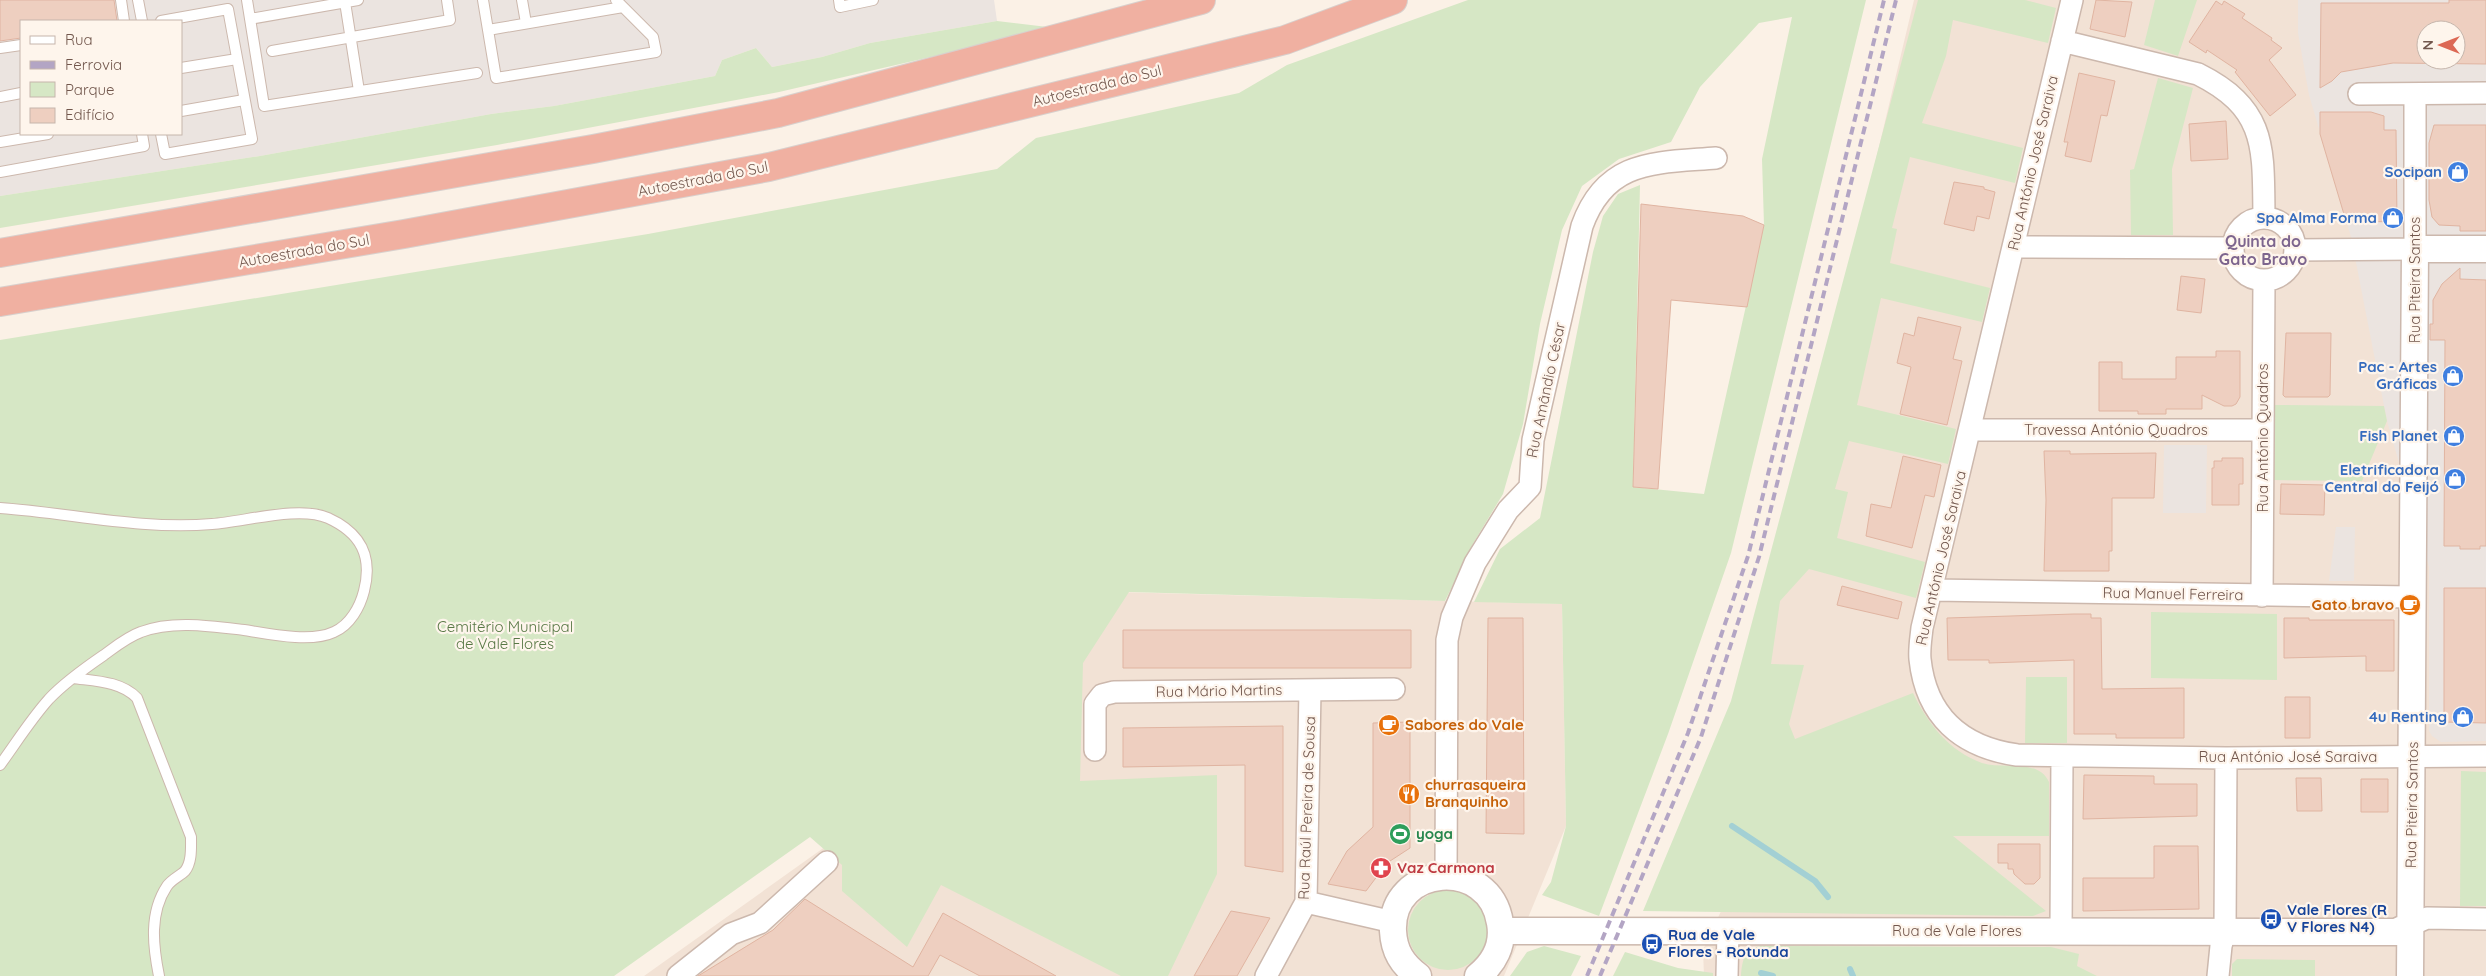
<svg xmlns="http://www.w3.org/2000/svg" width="2486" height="976" font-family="Quicksand,sans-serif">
  <rect width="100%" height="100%" fill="#fbf1e6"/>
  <path fill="#f2e2d5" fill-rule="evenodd" d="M1914 0H2486V976H1704L1703 950 1754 840 1759 673 1771 599ZM2426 30H2456V60H2426Z
    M1079 591 1562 604 1566 826 1504 976H644L1052 685Z"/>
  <path fill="#ebe4e0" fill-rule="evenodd" d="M0 0H994L997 21 870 43 822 57 772 67 756 48 722 60 715 76 554 106 491 114 260 156 0 196ZM21 21H181V134H21Z
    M2298 0H2486V741L2441 742 2432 736 2429 731V567L2387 421 2351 237 2309 95 2298 33ZM2426 30H2456V60H2426Z
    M2164 445H2207L2206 513H2163Z
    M2336 527H2355L2354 581H2329Z"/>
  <path fill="#d6e7c5" d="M1468 0H1866L1731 553 1668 734 1599 916 1542 895 1551 882 1566 826 1562 604 1474 602 1500 549 1540 518 1593 252 1603 216 1618 194 1640 185 1633 487 1704 494 1764 225 1762 159 1792 17 1759 23 1700 87 1671 142 1619 159 1582 186 1562 230 1540 324 1523 424 1503 494 1474 542 1445 601 1129 592 1083 663 1080 781 1217 775V874L1168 976H1121L941 885 907 947 842 891V865L810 837 614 976H0V340L648 234 997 169 1036 138 1239 93 1287 65Z
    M1918 0H2025L2056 8 2048 43 1953 20 1946 56 1922 123 2023 148 2015 183 1910 157 1892 228 1897 229 1890 263 1990 288 1982 322 1881 298 1857 405 1956 429 1948 464 1849 441 1835 489 1848 492 1837 538 1925 562 1916 598 1809 569 1780 601 1771 664 1804 665 1789 724 1795 739 1913 693C1928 724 1949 751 1982 763 2004 770 2038 758 2049 782V836H1953L2046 911 2033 916 1643 911 1731 701Z
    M2155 0H2197L2178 56 2144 45Z
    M997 21 1056 28 779 92 497 145 0 228V196L260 156 491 114 554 106 715 76 722 60 756 48 772 67 822 57 870 43Z
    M2158 78 2193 88 2172 169 2173 235H2131L2130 170 2134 169Z
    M2275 405 2384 406 2387 421 2362 481 2274 480Z
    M2151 612 2277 614V680L2151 678Z
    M2026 677H2067V743H2025Z
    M2461 771 2486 772V906H2460Z
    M1408 930a40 40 0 1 1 80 0a40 40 0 1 1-80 0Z
    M1544 946 1581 956 1571 976H1510L1527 952Z
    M1764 946 2051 947 2079 954 2077 966 2097 976H1741C1742 960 1745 946 1764 946Z
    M1625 952 1678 968 1713 973V976H1613Z
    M2237 959 2315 960V976H2232V964Z"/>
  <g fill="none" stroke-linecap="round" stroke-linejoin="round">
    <path stroke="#a3d0d4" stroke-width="6" d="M1732 826 1815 881 1828 897
      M1850 969 1853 976
      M1761 973 1773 976"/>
  </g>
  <path fill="#eecfc0" stroke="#e0b4a1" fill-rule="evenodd" d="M0 0H114L117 21H21V38L0 41Z
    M2096 0 2132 2 2125 37 2090 29Z
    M2449 0H2486V64L2393 63 2341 72 2332 81 2320 88 2321 3H2449ZM2426 30H2456V60H2426Z
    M2216 1 2222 5 2224 1 2245 14 2242 18 2272 38 2271 40 2282 48 2269 60 2296 95 2270 116 2235 72 2237 70 2207 50 2206 53 2189 42Z
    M2079 73 2115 81 2107 116 2101 115 2091 162 2065 156 2068 142H2064Z
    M2320 112H2371L2384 116V130H2396L2397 222 2346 221 2320 134Z
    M2226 121 2228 159 2191 161 2189 124Z
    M2434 125H2486V231H2460V226L2439 225 2432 217 2429 200V143Z
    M1954 182 1984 187V189L1995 192 1989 219 1977 216 1974 231 1944 224Z
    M1641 204 1743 216 1764 225 1747 307 1671 300 1658 489 1633 487Z
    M2460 268V279L2486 280V546H2480V549H2460V546H2444L2445 340H2430V324H2433V300L2442 284Z
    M2181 276 2205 279 2201 313 2177 310Z
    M1918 317 1961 327 1953 359 1962 361 1947 425 1900 414 1911 367 1897 363 1904 333 1914 336Z
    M2286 333H2331L2330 395 2328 397H2285L2283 395Z
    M2216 351H2240V397L2236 404 2232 406H2224L2202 395V409H2166V414H2138V411H2099V362H2122V379H2176V357H2216Z
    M2044 451H2070V454L2156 453 2154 498H2112V551H2109V571H2044L2046 500Z
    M1903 456 1941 465 1934 497 1925 495 1912 548 1866 536 1871 504 1891 508Z
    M2222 458H2243V484H2239V505H2212V468H2214V461H2222Z
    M2281 484 2325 485 2324 515 2280 514Z
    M1842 586 1902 602 1898 619 1837 605Z
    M2444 588H2486V723L2444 722Z
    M2074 614H2091V618H2101L2102 689 2184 688V738H2116V734H2074V660L1989 663V660H1948L1947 618Z
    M1488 618H1523L1524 834 1486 833Z
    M2284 618H2309V620H2394V671H2366V656L2284 658Z
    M1123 630H1411V668H1123Z
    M2285 697H2310V738H2285Z
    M1410 722V848L1387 863 1366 891 1328 884 1347 851 1373 827V723Z
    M1283 726V872L1245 866V765L1123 767V728Z
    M2084 775 2154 776V784H2197V816L2083 819Z
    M2296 778H2321L2322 811H2297Z
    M2361 779H2388V812H2361Z
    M1998 844H2040V878L2034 884H2025L2014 874 2013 869H2008V863H1998Z
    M2154 846H2198L2199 909 2083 911V878H2154Z
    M805 899 913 967 943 913 1056 976H980L940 955 928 976H698L773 930Z
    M1231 911 1270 918 1237 976H1194Z"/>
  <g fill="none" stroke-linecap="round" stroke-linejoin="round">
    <g stroke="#ccb8ad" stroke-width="12">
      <path id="service" d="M121 0 124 21
        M138 0 142 21
        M247 0 264 106 477 73
        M483 0 488 30 623 7 616 0
        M522 0 526 23
        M839 0 840 7 873 0
        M345 2 359 91
        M250 19 358 0
        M488 30 496 78 656 52 653 37 623 7
        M0 48 21 45
        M272 51 450 20 447 0
        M181 68 237 59
        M0 97 21 93
        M181 111 244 100
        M161 134 165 154 252 139 228 9 161 21
        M0 142 48 134
        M0 172 144 146 142 134
        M0 508C71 513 140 530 212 524 244 522 299 505 328 518 361 533 373 556 364 591 360 607 350 625 334 632 311 643 269 634 244 630 211 626 172 620 141 632 127 637 115 647 104 655 85 668 65 682 49 699 31 719 16 743 0 765
        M73 678C94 681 121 681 137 698L191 837C191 848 192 862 185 871 180 876 172 879 167 886 149 913 153 946 159 976"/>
    </g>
    <g stroke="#ccb8ad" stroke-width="24">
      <path id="minor" d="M2072 0 1922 628C1921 638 1919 649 1920 659 1926 716 1961 747 2017 755L2226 758 2486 756
        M2062 41 2198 74C2268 109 2263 149 2264 217
        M2359 94 2486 93
        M2233 249a31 31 0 1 1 62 0a31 31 0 1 1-62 0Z
        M2013 247 2233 248
        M2296 250 2415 249V94
        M1970 430H2262
        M1932 590 2413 597
        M2262 596 2264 281
        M1095 750V704L1102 695 1114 692 1394 689
        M1446 876 1447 640 1452 617 1475 563 1508 510 1530 487 1533 440 1582 226C1606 159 1655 163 1716 158
        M1306 902 1393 922
        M2411 925 2427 918 2486 919
        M2061 931 2062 756
        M678 976 731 934 760 923 827 862
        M1266 976 1306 902 1310 690
        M1727 976 1728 931
        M2218 976 2221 946 2225 931 2226 758"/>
    </g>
    <g stroke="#ccb8ad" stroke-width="29">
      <path id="tertiary" d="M1502 931 2396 932 2411 925
        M1418 976C1402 964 1394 951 1393 931 1390 864 1490 856 1500 923 1504 945 1494 963 1478 976
        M2410 976 2415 249H2486"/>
    </g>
    <g stroke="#d8d0cd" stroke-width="30">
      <path id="motorway" d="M0 253 593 149 778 113 1201 0
        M0 302 404 234 769 167 1285 40 1393 0"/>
    </g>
    <use href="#service" stroke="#fff" stroke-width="10"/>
    <use href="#minor" stroke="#fff" stroke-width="21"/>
    <use href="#tertiary" stroke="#fff" stroke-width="26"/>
    <use href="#motorway" stroke="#f0b0a1" stroke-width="28"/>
    <path stroke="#b3a5c4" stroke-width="4" stroke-dasharray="8 5" stroke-linecap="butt" d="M1587 976 1688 733 1748 556 1884 0
      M1600 976 1701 737 1759 557 1896 0"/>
  </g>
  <defs>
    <g id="shop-disc" transform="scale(1.125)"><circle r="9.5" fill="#3f7fe0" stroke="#fef5ec"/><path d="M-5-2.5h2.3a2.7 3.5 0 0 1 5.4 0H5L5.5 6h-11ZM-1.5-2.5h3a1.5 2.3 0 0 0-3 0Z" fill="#fff"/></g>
    <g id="cafe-disc" transform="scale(1.125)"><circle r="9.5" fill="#e8710a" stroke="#fef5ec"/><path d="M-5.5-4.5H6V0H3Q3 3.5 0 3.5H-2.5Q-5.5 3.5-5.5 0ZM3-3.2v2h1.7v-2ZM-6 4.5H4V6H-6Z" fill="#fff"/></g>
    <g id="restaurant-disc" transform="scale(1.125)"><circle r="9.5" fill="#e8710a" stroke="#fef5ec"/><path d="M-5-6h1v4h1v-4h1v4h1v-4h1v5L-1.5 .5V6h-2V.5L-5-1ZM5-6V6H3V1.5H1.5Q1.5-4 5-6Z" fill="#fff"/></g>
    <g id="stadium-disc" transform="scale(1.125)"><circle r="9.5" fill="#2e9e5b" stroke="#fef5ec"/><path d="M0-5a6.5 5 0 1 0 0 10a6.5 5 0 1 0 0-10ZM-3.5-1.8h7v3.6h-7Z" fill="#fff"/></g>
    <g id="pharmacy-disc" transform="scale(1.125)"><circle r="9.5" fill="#e0444e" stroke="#fef5ec"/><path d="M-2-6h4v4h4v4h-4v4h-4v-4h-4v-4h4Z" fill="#fff"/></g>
    <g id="bus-disc" transform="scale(1.125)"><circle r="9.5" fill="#1a4fb4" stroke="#fef5ec"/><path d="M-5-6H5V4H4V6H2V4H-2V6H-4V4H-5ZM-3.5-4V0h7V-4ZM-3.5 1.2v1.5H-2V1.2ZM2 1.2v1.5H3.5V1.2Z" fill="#fff"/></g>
  </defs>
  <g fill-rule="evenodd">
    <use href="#shop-disc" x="2458" y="172"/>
    <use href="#shop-disc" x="2393" y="218"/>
    <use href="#shop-disc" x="2453" y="376"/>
    <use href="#shop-disc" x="2454" y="436"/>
    <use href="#shop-disc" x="2455" y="479"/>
    <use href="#cafe-disc" x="2410" y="605"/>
    <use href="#shop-disc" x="2463" y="717"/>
    <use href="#cafe-disc" x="1389" y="725"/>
    <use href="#restaurant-disc" x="1409" y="794"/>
    <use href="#stadium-disc" x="1400" y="834"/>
    <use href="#pharmacy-disc" x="1381" y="868"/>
    <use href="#bus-disc" x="2271" y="919"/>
    <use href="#bus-disc" x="1652" y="944"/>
  </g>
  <g text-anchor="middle" stroke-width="4.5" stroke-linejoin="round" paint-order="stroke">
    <g font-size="15" fill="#72574d" stroke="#fef5ec">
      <text transform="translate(1097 86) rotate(-14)" y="5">Autoestrada do Sul</text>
      <text transform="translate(2033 163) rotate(-77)" y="5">Rua António José Saraiva</text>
      <text transform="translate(703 179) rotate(-11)" y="5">Autoestrada do Sul</text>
      <text transform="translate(304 251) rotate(-10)" y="5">Autoestrada do Sul</text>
      <text transform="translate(2415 280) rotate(-90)" y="5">Rua Piteira Santos</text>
      <text transform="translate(1546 390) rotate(-78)" y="5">Rua Amândio César</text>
      <text x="2116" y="435">Travessa António Quadros</text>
      <text transform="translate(2263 438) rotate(-90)" y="5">Rua António Quadros</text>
      <text transform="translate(1941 558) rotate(-77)" y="5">Rua António José Saraiva</text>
      <text transform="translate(2173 594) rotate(1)" y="5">Rua Manuel Ferreira</text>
      <text transform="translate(1219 691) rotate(-1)" y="5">Rua Mário Martins</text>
      <text x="2288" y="762">Rua António José Saraiva</text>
      <text transform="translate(2412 805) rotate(-89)" y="5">Rua Piteira Santos</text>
      <text transform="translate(1307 808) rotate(-88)" y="5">Rua Raúl Pereira de Sousa</text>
      <text x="1957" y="936">Rua de Vale Flores</text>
    </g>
    <g font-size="15" font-weight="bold" fill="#366cbe" stroke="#fef5ec" text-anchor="end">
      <text x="2442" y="177">Socipan</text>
      <text x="2377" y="223">Spa Alma Forma</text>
      <text x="2437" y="372">Pac - Artes<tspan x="2437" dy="17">Gráficas</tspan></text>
      <text x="2438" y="441">Fish Planet</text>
      <text x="2439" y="475">Eletrificadora<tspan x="2439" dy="17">Central do Feijó</tspan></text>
      <text x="2447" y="722">4u Renting</text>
    </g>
    <g font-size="15" font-weight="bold" fill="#c56008" stroke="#fef5ec" text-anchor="start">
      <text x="2394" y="610" text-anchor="end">Gato bravo</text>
      <text x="1405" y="730">Sabores do Vale</text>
      <text x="1425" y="790">churrasqueira<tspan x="1425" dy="17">Branquinho</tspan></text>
    </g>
    <g font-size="15" fill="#587845" stroke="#fef5ec">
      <text x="505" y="632">Cemitério Municipal<tspan x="505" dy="17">de Vale Flores</tspan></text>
    </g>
    <g font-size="15" font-weight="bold" fill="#27864d" stroke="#fef5ec" text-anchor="start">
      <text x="1416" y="839">yoga</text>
    </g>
    <g font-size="15" font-weight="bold" fill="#be3a42" stroke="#fef5ec" text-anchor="start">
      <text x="1397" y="873">Vaz Carmona</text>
    </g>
    <g font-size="15" font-weight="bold" fill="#164399" stroke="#fef5ec" text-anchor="start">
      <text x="2287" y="915">Vale Flores (R<tspan x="2287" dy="17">V Flores N4)</tspan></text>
      <text x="1668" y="940">Rua de Vale<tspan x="1668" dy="17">Flores - Rotunda</tspan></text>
    </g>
    <g font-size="16" font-weight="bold" fill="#7d658e" stroke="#fef5ec">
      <text x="2263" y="247">Quinta do<tspan x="2263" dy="18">Gato Bravo</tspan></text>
    </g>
  </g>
  <rect x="20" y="20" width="162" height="115" fill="#fef5ec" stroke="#c6b6ac"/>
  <rect x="30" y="36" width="25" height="8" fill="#ffffff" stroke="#c6b6ac"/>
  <text x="65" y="45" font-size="15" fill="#72574d">Rua</text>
  <rect x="30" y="61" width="25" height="8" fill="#b3a5c4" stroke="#c6b6ac"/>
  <text x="65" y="70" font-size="15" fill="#72574d">Ferrovia</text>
  <rect x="30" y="82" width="25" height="15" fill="#d6e7c5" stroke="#c6b6ac"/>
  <text x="65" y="95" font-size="15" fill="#72574d">Parque</text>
  <rect x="30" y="108" width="25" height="15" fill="#eecfc0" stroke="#c6b6ac"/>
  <text x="65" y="120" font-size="15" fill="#72574d">Edifício</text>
  <g transform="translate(2441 45) rotate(270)"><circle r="24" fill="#fef5ec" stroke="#c6b6ac"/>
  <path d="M0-4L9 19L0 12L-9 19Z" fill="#dc6854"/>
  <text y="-8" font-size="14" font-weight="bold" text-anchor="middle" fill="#72574d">N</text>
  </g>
</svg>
